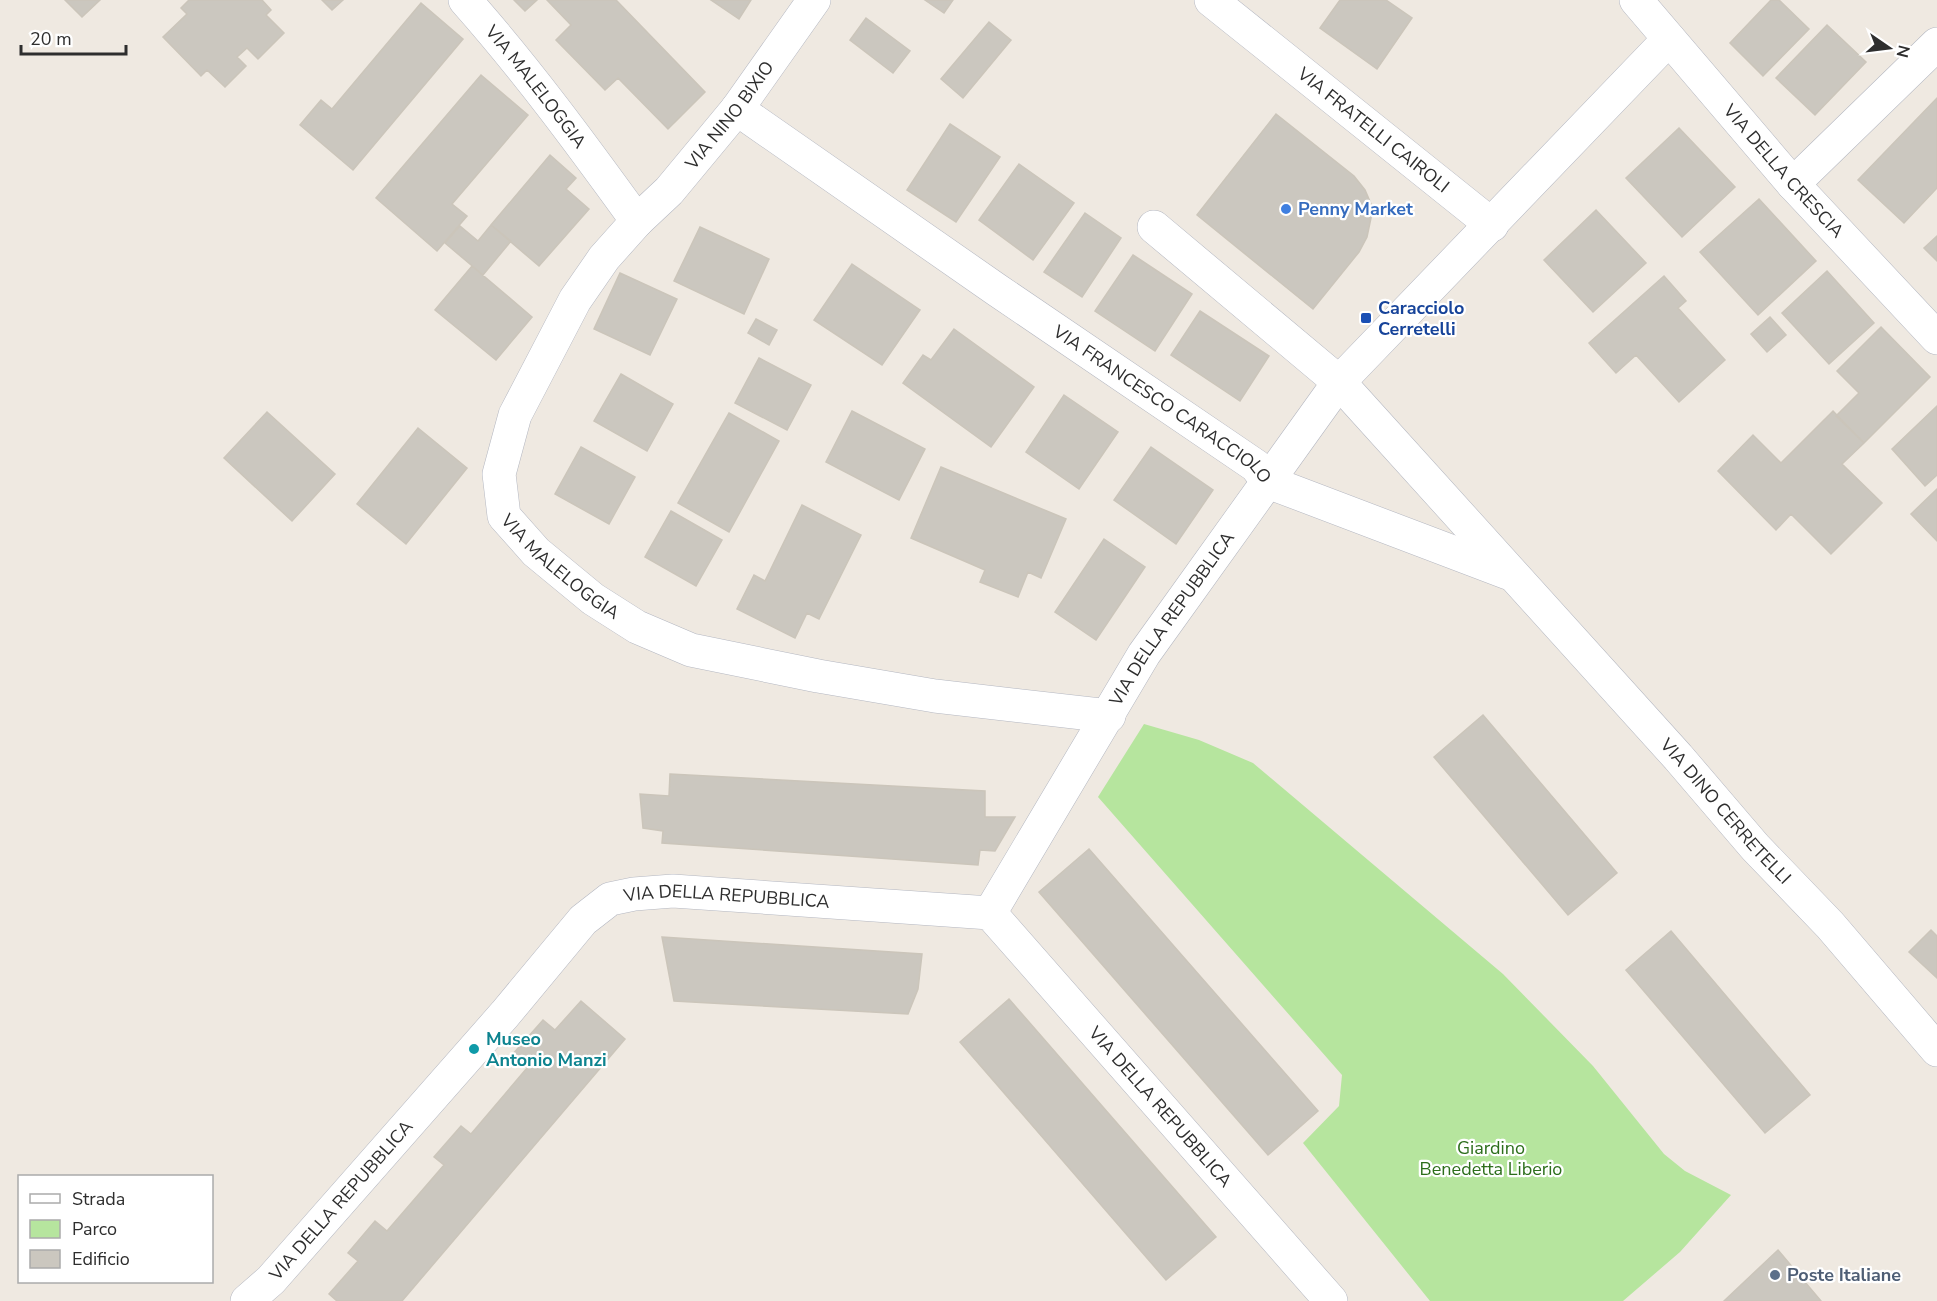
<svg xmlns="http://www.w3.org/2000/svg" width="1937" height="1301" font-family="'Nunito Sans',sans-serif">
  <rect width="100%" height="100%" fill="#efe9e1"/>
  <path fill="#b6e59e" d="M1144 724 1199 740 1253 763 1503 974 1593 1066 1664 1154 1685 1171 1731 1195 1680 1252 1623 1301H1430L1303 1143 1339 1106 1342 1075 1098 797Z"/>
  <path fill="#cbc7bf" stroke="#cbc5ba" stroke-width="1.5" d="M65 0H100L82 17Z
    M189 0H262L271 10 266 15 284 33 258 59 247 48 237 57 246 66 225 87 207 70 201 76 163 37 187 14 181 8Z
    M322 0H343L332 10Z
    M514 0H537L525 11Z
    M547 0H616L705 92 668 129 618 78 605 90 556 40 571 25Z
    M711 0H751L739 19Z
    M925 0H953L944 13Z
    M1340 0H1386L1412 18 1377 69 1320 28Z
    M1771 0H1779L1809 29 1763 76 1730 43Z
    M421 3 463 39 353 170 300 125 321 100 332 109Z
    M866 18 910 51 893 73 850 40Z
    M989 22 1011 40 963 98 941 79Z
    M1827 25 1866 62 1815 115 1776 78Z
    M481 75 528 115 452 204 467 216 437 251 376 198Z
    M1937 98V188L1904 223 1858 180Z
    M1276 114 1354 176 1365 190 1371 204V218L1367 237 1359 252 1313 309 1197 215Z
    M950 124 1000 157 956 222 907 190Z
    M1679 128 1735 187 1682 237 1626 178Z
    M550 155 576 178 566 189 589 209 539 266 491 225Z
    M1019 164 1074 203 1033 260 979 220Z
    M1759 199 1816 261 1758 315 1700 252Z
    M1596 210 1646 263 1593 312 1544 260Z
    M1085 213 1121 238 1082 297 1044 272Z
    M491 225 511 241 483 275 445 243 460 226 478 241Z
    M700 227 769 259 744 314 674 281Z
    M1937 236V261L1924 248Z
    M1133 255 1192 294 1155 351 1095 311Z
    M852 264 920 310 882 365 814 320Z
    M472 266 532 317 496 360 435 310Z
    M1827 271 1874 323 1829 364 1782 313Z
    M620 273 677 299 650 355 594 329Z
    M1664 276 1686 301 1678 308 1725 360 1679 402 1636 355 1616 373 1589 343Z
    M1200 311 1269 356 1240 401 1171 355Z
    M1770 317 1786 335 1767 352 1751 334Z
    M756 319 777 330 769 345 748 333Z
    M1881 327 1930 377 1864 443 1836 416 1859 393 1837 371Z
    M954 329 1034 387 991 447 903 383 923 355 931 360Z
    M759 358 811 385 787 430 735 403Z
    M621 374 673 404 647 451 594 421Z
    M1064 395 1118 432 1079 489 1026 452Z
    M1937 406V475L1925 486 1892 449Z
    M852 411 925 449 899 500 826 462Z
    M1833 411 1864 443 1842 464 1882 503 1831 554 1791 514 1776 530 1718 471 1753 435 1781 463Z
    M267 412 335 474 292 521 224 458Z
    M729 413 779 441 729 532 678 503Z
    M418 428 467 468 406 544 357 504Z
    M581 447 635 477 609 524 555 494Z
    M1151 447 1213 490 1176 544 1114 500Z
    M941 467 1066 519 1041 578 1028 572 1018 597 980 582 985 570 911 538Z
    M1937 489V541L1911 514Z
    M802 505 861 535 819 619 807 613 795 638 737 609 754 575 765 581Z
    M671 511 722 540 696 586 645 557Z
    M1104 539 1145 567 1096 640 1055 612Z
    M1483 715 1617 873 1568 915 1434 757Z
    M670 774 985 791V817H1015L995 851 980 850 978 865 662 843 663 831 643 828 640 794 669 796Z
    M1089 849 1318 1111 1268 1155 1039 892Z
    M1931 930 1937 936V978L1909 952Z
    M1671 931 1810 1095 1765 1133 1626 970Z
    M662 937 922 954 918 989 908 1014 674 1001Z
    M1009 999 1216 1237 1166 1280 960 1042Z
    M581 1001 625 1039 402 1301H337L329 1294 358 1261 348 1253 375 1221 387 1231 444 1165 434 1157 461 1126 471 1134 527 1068 512 1055 543 1020 555 1030Z
    M1778 1250 1821 1301H1724Z"/>
  <g fill="none" stroke-linecap="round" stroke-linejoin="round">
    <g stroke="#b4b7c1" stroke-width="34">
      <g id="minor">
        <path id="s1" d="M465 0C527 70 582 145 637 221L604 258 575 300 515 415 499 474 504 516 536 552 593 599 637 627 691 650 818 676 935 696 1109 716"/>
        <path id="s2" d="M1211 0 1492 225"/>
        <path id="s3" d="M1636 0 1793 184 1937 338"/>
        <path id="s4" d="M737 109 997 290 1256 466 1268 482"/>
        <path d="M1793 184 1937 44"/>
        <path id="s5" d="M637 221 669 191 737 109 814 0"/>
        <path id="s6" d="M1154 227 1339 382 1678 757 1755 847 1830 925 1937 1050"/>
        <path d="M1268 482 1508 573"/>
        <path id="s7" d="M990 913 1144 654 1339 382 1669 39"/>
        <path id="s8" d="M247 1301 271 1280 505 1014 583 920 610 899 634 894 673 891 990 913 1331 1301"/>
      </g>
    </g>
    <use href="#minor" stroke="#fff" stroke-width="33"/>
  </g>
  <circle fill="#3f7fe0" stroke="#fff" stroke-width="2" cx="1286" cy="209" r="6"/>
  <rect fill="#1a4fb4" stroke="#fff" stroke-width="2" x="1360" y="312" width="12" height="12" rx="3"/>
  <circle fill="#0f9aa8" stroke="#fff" stroke-width="2" cx="474" cy="1049" r="6"/>
  <circle fill="#5c6f8a" stroke="#fff" stroke-width="2" cx="1775" cy="1275" r="6"/>
  <g text-anchor="middle" stroke-width="4.5" stroke-linejoin="round" paint-order="stroke">
    <g font-size="18" fill="#2e2e2e" stroke="#fff">
      <text dy="6" stroke="none"><textPath href="#s1" startOffset="112">VIA MALELOGGIA</textPath></text>
      <text dy="6" stroke="none"><textPath href="#s5" startOffset="141">VIA NINO BIXIO</textPath></text>
      <text dy="6" stroke="none"><textPath href="#s2" startOffset="208">VIA FRATELLI CAIROLI</textPath></text>
      <text dy="6" stroke="none"><textPath href="#s3" startOffset="226">VIA DELLA CRESCIA</textPath></text>
      <text dy="6" stroke="none"><textPath href="#s4" startOffset="518">VIA FRANCESCO CARACCIOLO</textPath></text>
      <text dy="6" stroke="none"><textPath href="#s1" startOffset="690">VIA MALELOGGIA</textPath></text>
      <text dy="6" stroke="none"><textPath href="#s7" startOffset="346">VIA DELLA REPUBBLICA</textPath></text>
      <text dy="6" stroke="none"><textPath href="#s6" startOffset="819">VIA DINO CERRETELLI</textPath></text>
      <text dy="6" stroke="none"><textPath href="#s8" startOffset="660">VIA DELLA REPUBBLICA</textPath></text>
      <text dy="6" stroke="none"><textPath href="#s8" startOffset="1182">VIA DELLA REPUBBLICA</textPath></text>
      <text dy="6" stroke="none"><textPath href="#s8" startOffset="138">VIA DELLA REPUBBLICA</textPath></text>
    </g>
    <g font-size="18" font-weight="bold" fill="#366cbe" stroke="#fff" text-anchor="start">
      <text x="1298" y="215">Penny Market</text>
    </g>
    <g font-size="18" font-weight="bold" fill="#164399" stroke="#fff" text-anchor="start">
      <text x="1378" y="314">Caracciolo<tspan x="1378" dy="21">Cerretelli</tspan></text>
    </g>
    <g font-size="18" font-weight="bold" fill="#0d838f" stroke="#fff" text-anchor="start">
      <text x="486" y="1045">Museo<tspan x="486" dy="21">Antonio Manzi</tspan></text>
    </g>
    <g font-size="18" fill="#2c6e1b" stroke="#fff">
      <text x="1491" y="1154">Giardino<tspan x="1491" dy="21">Benedetta Liberio</tspan></text>
    </g>
    <g font-size="18" font-weight="bold" fill="#4e5e75" stroke="#fff" text-anchor="start">
      <text x="1787" y="1281">Poste Italiane</text>
    </g>
  </g>
  <rect x="18" y="1175" width="195" height="108" fill="#ffffff" stroke="#ababab" stroke-width="1.5"/>
  <rect x="30" y="1194" width="30" height="9" fill="#ffffff" stroke="#ababab" stroke-width="1.5"/>
  <text x="72" y="1205" font-size="18" fill="#2e2e2e">Strada</text>
  <rect x="30" y="1220" width="30" height="18" fill="#b6e59e" stroke="#ababab" stroke-width="1.5"/>
  <text x="72" y="1235" font-size="18" fill="#2e2e2e">Parco</text>
  <rect x="30" y="1250" width="30" height="18" fill="#cbc7bf" stroke="#ababab" stroke-width="1.5"/>
  <text x="72" y="1265" font-size="18" fill="#2e2e2e">Edificio</text>
  <g transform="translate(1889 48) rotate(104)" stroke="#ffffff" stroke-width="4.5" paint-order="stroke">
  <path d="M0-4.5L10 22L0 15L-10 22Z" fill="#2e2e2e"/>
  <text y="-9" font-size="16" font-weight="bold" text-anchor="middle" fill="#2e2e2e">N</text>
  </g>
  <path d="M21 45v9h105v-9" fill="none" stroke="#2e2e2e" stroke-width="3"/>
  <text x="30" y="45" font-size="18" fill="#2e2e2e" stroke="#ffffff" stroke-width="4.5" paint-order="stroke">20 m</text>
</svg>
